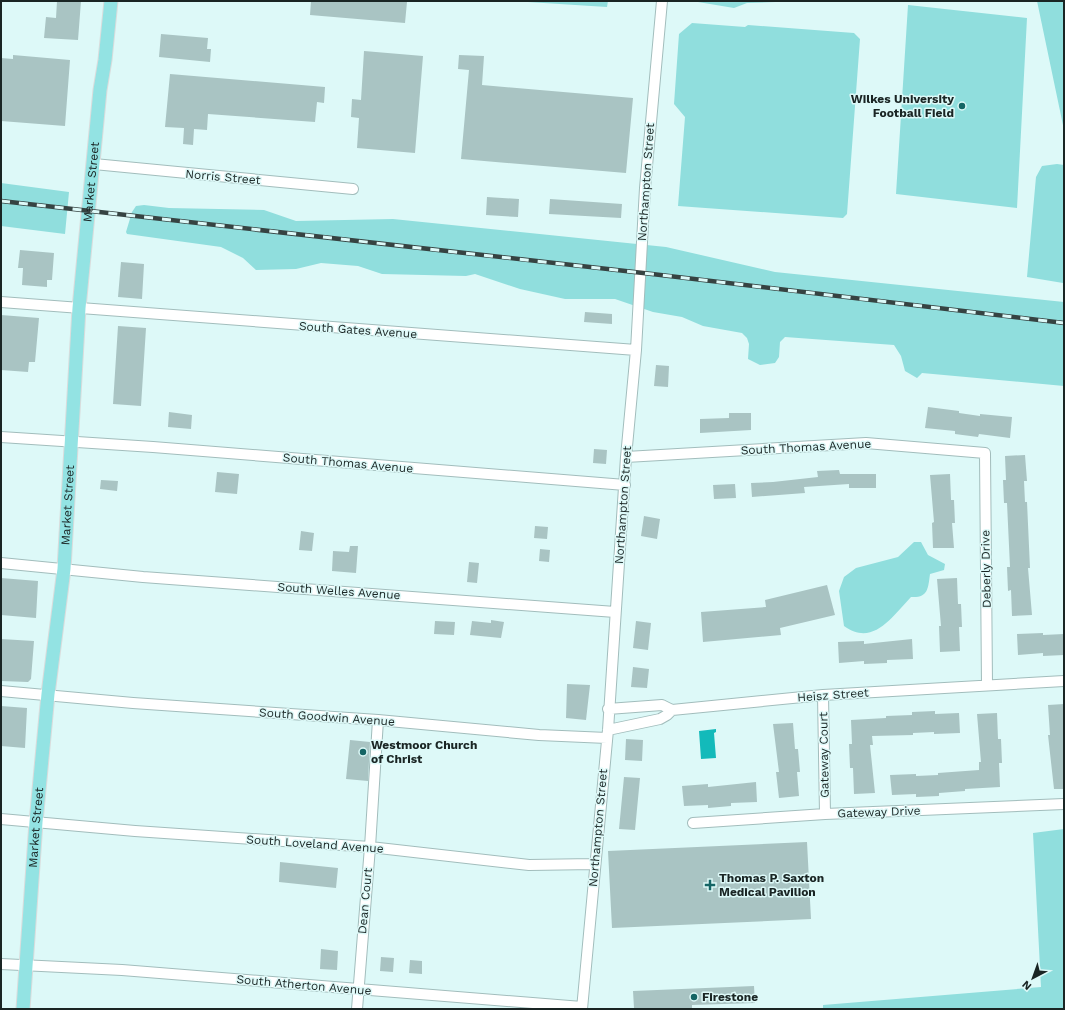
<svg xmlns="http://www.w3.org/2000/svg" width="1065" height="1010" font-family="'Work Sans',sans-serif">
  <rect width="100%" height="100%" fill="#ddf9f8"/>
  <path fill="#90dedd" d="M512 1H608L607 7Z
    M692 1H802L747 3 734 8Z
    M1037 1H1064V130Z
    M908 5 1027 18 1017 208 896 194Z
    M692 23 745 27 748 25 854 33 860 39 847 214 843 218 678 206 685 117 674 104 679 34Z
    M1057 164 1064 165 1063 283 1027 277 1036 177 1042 166Z
    M1 183 69 192 65 234 1 226Z
    M144 205 169 208 264 210 296 221 393 219 666 247 775 272 1064 302V386L922 373 917 378 905 371 901 356 894 345 785 337 780 342 779 357 775 363 760 365 748 359 749 344 747 338 742 333 703 326 682 317 653 312 615 299H565L520 289 475 274 466 276 382 274 358 266 321 263 296 269 256 270 243 258 221 247 127 234 126 232 132 212 136 206Z
    M914 542H921L928 555 945 564 944 570 930 574C928 589 928 598 911 597 892 617 873 647 844 626L839 591 844 577 856 568 898 557Z
    M1064 829V1009H823V1005L1041 987 1033 833Z"/>
  <path fill="#13baba" d="M716 729V732L714 733 716 758 701 759 699 731Z"/>
  <path fill="#a9c4c3" d="M57 1H81L78 40 44 38 46 17 56 18Z
    M311 1 407 2 405 23 310 15Z
    M161 34 208 38 207 49H211L210 62 159 57Z
    M364 51 423 56 415 153 357 148 359 118 351 117 352 99 361 100Z
    M13 55 70 60 65 126 1 121V58L13 59Z
    M459 55 484 56 482 85 633 98 626 173 461 159 469 70 458 69Z
    M170 74 325 87 324 103 317 102 315 122 208 114 207 130 194 129 193 145 183 144 184 128 165 127Z
    M487 197 519 199 518 217 486 215Z
    M550 199 622 204 621 218 549 214Z
    M20 250 54 253 52 280H47V287L22 285 23 268H18Z
    M121 262 144 264 142 299 118 297Z
    M585 312 612 314V324L584 322Z
    M1 315 39 318 35 362H29L28 372 1 370Z
    M118 326 146 328 141 406 113 404Z
    M656 365 669 366 668 387 654 386Z
    M928 407 959 411V413L980 416V414L1012 417 1010 438 979 434 978 437 955 434V431L925 428Z
    M169 412 192 415 191 429 168 427Z
    M729 413H751V430L700 433V419L729 418Z
    M594 449 607 450 606 464 593 463Z
    M1025 455 1027 481H1024L1025 502H1027L1030 568H1028L1032 615 1012 616 1011 590 1008 591 1007 567H1010L1007 503H1004L1003 480H1006L1005 456Z
    M839 470 840 474H876V488H849V484L804 487 805 493 752 497 751 483 773 482 818 477 817 471Z
    M217 472 239 474 237 494 215 492Z
    M950 474 951 500H954L955 523H952L954 548H933L932 523 934 522 930 475Z
    M101 480 118 481 117 491 100 489Z
    M735 484 736 498 714 499 713 485Z
    M644 516 660 519 657 539 641 536Z
    M535 526 548 527 547 539 534 538Z
    M301 531 314 533 312 551 299 550Z
    M350 546H358L356 573 332 571 333 551 349 552Z
    M540 549 550 550 549 562 539 561Z
    M469 562 479 563 477 583 467 582Z
    M1 578 38 581 36 618 1 615Z
    M957 578 958 604H961L962 627H959L960 651 940 652 939 626H941L937 579Z
    M827 585 835 615 780 628 781 635 703 642 701 612 766 607 765 600Z
    M491 620 504 622 501 638 470 635 472 621 491 623Z
    M435 621 455 622 454 635 434 634Z
    M636 621 651 623 648 650 633 648Z
    M1043 633V635L1064 634V655L1043 656V653L1018 655 1017 634Z
    M1 639 34 641 31 679 28 682 1 681Z
    M912 639 913 659 887 660V663L864 664V661L839 663 838 642 864 641V644Z
    M633 667 649 669 647 688 631 687Z
    M567 684 590 685 586 720 566 718Z
    M1064 704V789H1054L1048 735H1050L1048 705Z
    M1 706 27 708 25 748 1 746Z
    M935 711V714L959 713 960 733 934 734V732L913 733V735L872 736 873 745H870L875 793 854 794 853 768H850L849 744H852L851 720 886 718V716L912 715V712Z
    M997 713 998 739H1001L1002 763H999L1000 787 965 789V791L939 793V796L916 797V794L892 795 890 775 916 774V776L938 775V773L979 770V762H981L977 714Z
    M793 723 795 749H798L800 772H797L799 796 779 798 776 772H779L773 724Z
    M626 739 643 740 642 761 625 760Z
    M350 740 370 742 368 781 346 779Z
    M624 777 640 778 635 830 619 829Z
    M756 782 757 802 731 803V806L708 808V805L684 806 682 786 708 784V787Z
    M807 842 811 919 612 928 608 851Z
    M280 862 338 868 336 888 279 882Z
    M321 949 338 951 337 970 320 969Z
    M381 957 394 958 393 972 380 971Z
    M410 960 422 961V974L409 973Z
    M754 986 755 1003 692 1005V1009L634 1008 633 991Z"/>
  <g fill="none" stroke-linecap="round" stroke-linejoin="round">
    <g stroke="#a2bdbc" stroke-width="12">
      <path id="minor" d="M94 164 353 189
        M1 302 636 350
        M1 437 153 447 625 485
        M626 457 866 443 985 453 987 684
        M1 563 143 577 615 612
        M1 691 133 703 378 720 539 735 607 738
        M823 695 825 814
        M608 709 662 705 672 710
        M608 730 660 719 667 715 672 710 823 695 1064 681
        M1 819 135 831 370 847 529 865 594 864
        M693 823 825 814 1064 804
        M1 964 122 970 582 1007
        M357 1009 370 847 378 720
        M582 1009 608 730 626 457 636 350 645 188 662 1"/>
    </g>
    <g stroke="#dadcdc" stroke-width="15">
      <g id="major">
        <path id="s1" d="M23 1009 36 822 48 694 64 569 79 308 100 90 105 60 111 1"/>
      </g>
    </g>
    <use href="#minor" stroke="#fff" stroke-width="10"/>
    <use href="#major" stroke="#93e3e3" stroke-width="13"/>
    <g stroke="#364342" stroke-width="4.5">
      <path id="rail" d="M1 201 652 274 1064 323"/>
    </g>
    <use href="#rail" stroke="#ddf9f8" stroke-width="3" stroke-dasharray="9" stroke-linecap="butt"/>
  </g>
  <g fill="#156565" stroke="#ddf9f8" stroke-width="1.5">
    <circle cx="962" cy="106" r="4"/>
    <circle cx="363" cy="752" r="4"/>
    <path d="M708 879h4v4h4v4h-4v4h-4v-4h-4v-4h4z"/>
    <circle cx="694" cy="997" r="4"/>
  </g>
  <g text-anchor="middle" stroke-width="3" stroke-linejoin="round" paint-order="stroke">
    <g font-size="12" font-weight="bold" fill="#1a2524" stroke="#ddf9f8" text-anchor="start">
      <text x="954" y="103" text-anchor="end">Wilkes University<tspan x="954" dy="14">Football Field</tspan></text>
      <text x="371" y="749">Westmoor Church<tspan x="371" dy="14">of Christ</tspan></text>
      <text x="719" y="882">Thomas P. Saxton<tspan x="719" dy="14">Medical Pavilion</tspan></text>
      <text x="702" y="1001">Firestone</text>
    </g>
    <g font-size="12" fill="#1a2524" stroke="#ddf9f8">
      <text transform="translate(223 177) rotate(5)" y="4">Norris Street</text>
      <text dy="4" stroke="none"><textPath href="#s1" startOffset="830">Market Street</textPath></text>
      <text transform="translate(646 182) rotate(-86)" y="4">Northampton Street</text>
      <text transform="translate(358 330) rotate(4)" y="4">South Gates Avenue</text>
      <text transform="translate(806 447) rotate(-3)" y="4">South Thomas Avenue</text>
      <text transform="translate(348 463) rotate(5)" y="4">South Thomas Avenue</text>
      <text dy="4" stroke="none"><textPath href="#s1" startOffset="506">Market Street</textPath></text>
      <text transform="translate(623 505) rotate(-86)" y="4">Northampton Street</text>
      <text transform="translate(986 569) rotate(-91)" y="4">Deberly Drive</text>
      <text transform="translate(339 591) rotate(4)" y="4">South Welles Avenue</text>
      <text transform="translate(833 695) rotate(-4)" y="4">Heisz Street</text>
      <text transform="translate(327 717) rotate(4)" y="4">South Goodwin Avenue</text>
      <text transform="translate(824 755) rotate(-91)" y="4">Gateway Court</text>
      <text transform="translate(879 812) rotate(-2)" y="4">Gateway Drive</text>
      <text dy="4" stroke="none"><textPath href="#s1" startOffset="182">Market Street</textPath></text>
      <text transform="translate(598 828) rotate(-85)" y="4">Northampton Street</text>
      <text transform="translate(315 844) rotate(4)" y="4">South Loveland Avenue</text>
      <text transform="translate(365 901) rotate(-85)" y="4">Dean Court</text>
      <text transform="translate(304 985) rotate(5)" y="4">South Atherton Avenue</text>
    </g>
  </g>
  <rect width="1065" height="1010" fill="none" stroke="#1a2524" stroke-width="4"/>
  <g transform="translate(1033 978) rotate(221)" stroke="#ddf9f8" stroke-width="3" paint-order="stroke">
  <path d="M0-3L7 15L0 10L-7 15Z" fill="#1a2524"/>
  <text y="-6" font-size="11" font-weight="bold" text-anchor="middle" fill="#1a2524">N</text>
  </g>
</svg>
